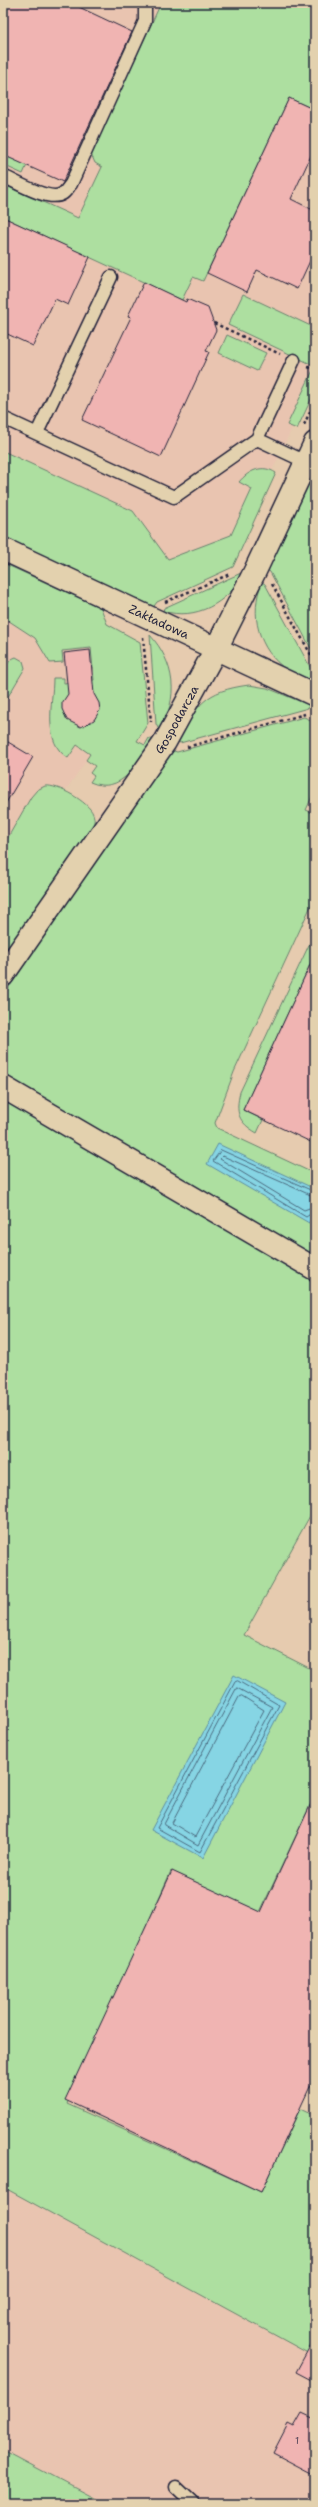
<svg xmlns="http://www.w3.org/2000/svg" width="318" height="2507" font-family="'Shantell Sans',sans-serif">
  <rect width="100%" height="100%" fill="#e6cbaf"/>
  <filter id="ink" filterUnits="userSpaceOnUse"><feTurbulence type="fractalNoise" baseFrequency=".025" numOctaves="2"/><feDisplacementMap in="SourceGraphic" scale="8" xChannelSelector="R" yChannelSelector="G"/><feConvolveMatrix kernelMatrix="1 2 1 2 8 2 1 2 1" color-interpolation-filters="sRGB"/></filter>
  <g filter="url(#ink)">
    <path fill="#e9c4b0" d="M3 3 315 4V379L238 544 139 581 3 517Z
      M3 584 112 635 101 782 90 773 95 766 86 761 63 794 3 926Z
      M3 2187 315 2357V2504H104L3 2450Z"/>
    <path fill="#addfa0" stroke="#68806e" d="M161 3H315V110L289 98 203 281 193 277 182 300 3 217V184L78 218 102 167 95 163 91 154Z
      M3 155 27 165 23 174 3 165Z
      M243 294 315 328V391L297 429 287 425 315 366 228 325Z
      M227 335 266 353 257 371 219 353Z
      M3 451 133 511 168 559 231 535 252 489 239 482C249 470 263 464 276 473L233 567 157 602 152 609 3 539Z
      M315 466V656L270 572 267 570Z
      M3 563 101 608 107 624 140 642 148 723 137 741 145 745 149 738 153 740C138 762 122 796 90 782L94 776 90 773 95 766 86 760 90 754 77 745 68 758C42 742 53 704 53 678H64V683L94 680 91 648 62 651 63 662 50 663 35 638 3 617Z
      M241 573 244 574C227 603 196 621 163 611L164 608Z
      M262 582 265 584 315 676V685C306 680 296 676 287 670 258 650 249 614 262 582Z
      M150 635C175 663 180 698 159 730L156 724Z
      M16 657 23 661 25 668 3 705C3 690 0 662 16 657Z
      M249 685 267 688 309 705 308 708 180 743 177 741C198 704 204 691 249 685Z
      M304 717 315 722V790L306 810 315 814V897L234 1072 215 1123 217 1128 315 1174V1258L3 1075V996L171 750 177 752Z
      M45 786C57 784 89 802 93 814 95 819 94 823 93 827L3 960V846L31 797 37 790Z
      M315 932V954L243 1110 263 1120 257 1133C238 1122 235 1113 240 1092Z
      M3 1097 315 1279V1515L311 1514 244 1635 315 1671V1795L260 1912 171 1871 67 2104 261 2192 300 2109 315 2116V2357L3 2187Z
      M3 2450 105 2504H3Z"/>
    <path fill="#86d5e4" stroke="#5e8da0" d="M218 1144 315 1189V1212L309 1223 207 1164Z
      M234 1675 285 1702 203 1858 151 1830Z"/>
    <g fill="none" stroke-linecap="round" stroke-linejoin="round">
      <path stroke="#4a6a7f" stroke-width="1" d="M315 1192 221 1150 213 1161 306 1217 315 1211
        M315 1197 223 1156 220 1159 304 1210 315 1206
        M238 1681 279 1705 200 1852 157 1828 235 1682Z
        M237 1688 272 1707 198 1845 164 1825Z
        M242 1696 264 1710 195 1837 172 1823 239 1697Z"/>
    </g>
    <path fill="#f0b4b2" stroke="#22223b" d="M3 3H81L79 7 132 32 63 182 3 155Z
      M289 98 315 110V147L291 199 315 211V250L297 289 257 270 247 292 207 273Z
      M3 217 90 257 68 305 55 299 33 346 3 332Z
      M144 282 186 302 187 299 208 308 216 330 206 351 209 352 161 457 82 420 131 317 128 316Z
      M90 650 94 694 99 703 100 710 94 720 81 727 67 720 62 709V703L68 694 64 653Z
      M3 739 33 757 3 808Z
      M315 954V1144L243 1110Z
      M315 1795V2076L261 2192 65 2100 172 1871 261 1912Z
      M315 2337V2382L296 2372Z
      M302 2413 315 2419V2475L273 2453 288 2424 294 2427Z"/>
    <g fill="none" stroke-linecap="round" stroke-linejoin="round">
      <g stroke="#22223b" stroke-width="15">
        <path id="lane" d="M3 176C16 182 49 202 62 194 66 192 68 187 71 184L145 21V3
          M294 360 257 439 306 462
          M3 418 174 497 257 439
          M37 433 111 277
          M176 2487 194 2504"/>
      </g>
      <g stroke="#22223b" stroke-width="25">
        <g id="street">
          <path id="s1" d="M3 549 315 695"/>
          <path id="s2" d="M3 975 165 742 216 649 255 571 315 443"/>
          <path d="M3 1087 315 1269"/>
        </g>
      </g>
      <path stroke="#22223b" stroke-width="2.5" stroke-dasharray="3 3" stroke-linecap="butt" d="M214 323 280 354
        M308 367 314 369
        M304 425 315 400
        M272 584 315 662
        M165 602 230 574
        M143 637 151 722
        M187 747 305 714"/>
      <use href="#lane" stroke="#e3d1ae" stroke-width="12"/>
      <use href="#street" stroke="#e3d1ae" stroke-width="22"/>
    </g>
  </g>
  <g text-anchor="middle" stroke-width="3.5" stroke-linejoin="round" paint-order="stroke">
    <g font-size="10" fill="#564659">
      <text x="297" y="2444">1</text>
    </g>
    <g font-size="12" fill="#22223b" stroke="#e3d1ae">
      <text dy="4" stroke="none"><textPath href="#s1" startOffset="172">Zakładowa</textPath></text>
      <text dy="4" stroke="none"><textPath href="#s2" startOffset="309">Gospodarcza</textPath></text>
    </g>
  </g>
  <rect width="318" height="2507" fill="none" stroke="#e3d1ae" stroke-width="16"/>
  <rect x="8" y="8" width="302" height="2491" fill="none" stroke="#22223b" stroke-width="1.5" filter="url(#ink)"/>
</svg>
